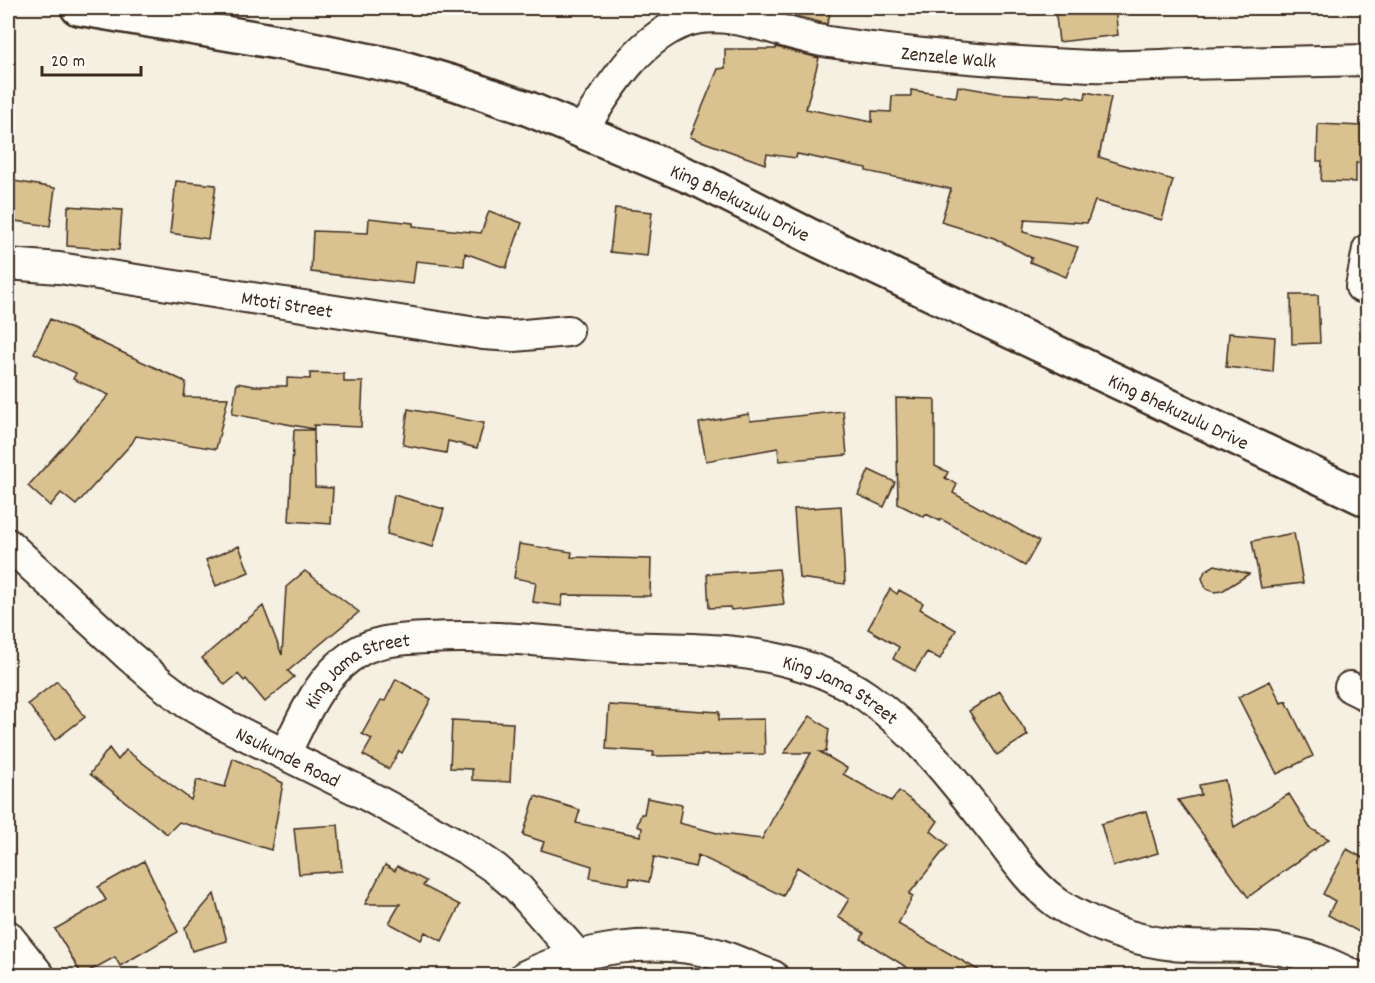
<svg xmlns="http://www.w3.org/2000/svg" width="1375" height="983" font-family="Dekko,sans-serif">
  <rect width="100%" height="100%" fill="#f6f0e2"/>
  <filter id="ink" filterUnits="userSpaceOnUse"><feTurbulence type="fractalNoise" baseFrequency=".0167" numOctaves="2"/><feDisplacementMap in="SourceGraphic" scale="12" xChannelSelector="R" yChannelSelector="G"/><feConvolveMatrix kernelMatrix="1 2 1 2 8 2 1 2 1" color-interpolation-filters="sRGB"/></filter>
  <g filter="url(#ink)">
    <path fill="#d9c190" stroke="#3b2a1e" stroke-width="1.5" d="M784 8H832L827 24 783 13Z
      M1055 8H1115L1118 35 1059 42Z
      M776 47 819 58 806 109 872 122V111L891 112 892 96H911V90L956 97 958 86 997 93 1065 97 1066 95 1085 99 1086 92 1111 97 1099 157 1173 180 1162 220 1095 201 1087 223 1025 219 1023 232 1078 247 1066 277 1030 262 1032 258 994 238 941 222 951 189 866 171V168L797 154 796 158 767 154 765 164 690 137 718 69 725 68V49H776Z
      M1318 124 1362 126 1361 163H1356V182L1321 181 1322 161H1317Z
      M8 180 55 188 50 226 8 220Z
      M176 181 216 185 208 239 170 233Z
      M68 206 122 210 119 250 67 246Z
      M615 208 652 212 647 256 610 252Z
      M489 211 522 223 506 268 465 253 464 266 416 261 413 284 311 272 313 231 368 233 369 218 413 223V226L481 233Z
      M1291 295H1318L1320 343 1292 344Z
      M50 319 186 382 184 397 228 398 216 449 136 436 132 443 76 505 61 493 50 506 28 486 109 395 73 379 76 373 34 353Z
      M1229 333 1275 337 1273 372 1226 367Z
      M310 373 344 374V382H363L361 427 314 425V429L232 414 237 383 254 386H287V378L310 379Z
      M896 398 935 399V466L948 472 945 478 957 484 953 493 1039 541 1025 566 941 519 940 521 926 514 924 517 898 504Z
      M408 409 484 423 477 448 448 441 446 453 403 445Z
      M843 411 847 455 779 461 778 448 706 461 699 423 749 414 750 421Z
      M294 430H314L315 487 333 488 331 524 289 521Z
      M869 470 895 482 884 507 858 495Z
      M394 495 444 509 433 547 387 534Z
      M841 506 845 584 799 578 794 509Z
      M1294 533 1303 583 1261 588 1252 541Z
      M519 544 572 552 571 557 651 559 650 596 563 595 561 606 533 602 536 582 514 578Z
      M239 546 249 572 216 586 206 560Z
      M1215 565 1249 574 1222 591 1214 592 1206 589 1202 578 1205 571Z
      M779 569 784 604 731 610 730 607 709 608 707 574Z
      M305 571 359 612 288 671 294 677 265 702 246 679 244 681 238 674 225 685 202 658 263 606 282 655 286 587Z
      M890 589 897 594 899 590 923 603 920 609 956 630 940 659 927 652 915 671 893 659 899 647 868 629Z
      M396 679 431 699 402 753 399 751 389 769 363 755 372 739 362 734 381 700 385 701Z
      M57 681 85 717 55 740 28 704Z
      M1270 681 1281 703 1286 701 1313 756 1277 774 1238 697Z
      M1000 691 1028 735 997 755 969 711Z
      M609 705 719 712V720L764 719 765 754 653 756 654 752 606 749Z
      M810 716 829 729 826 752H820L847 768 843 774 891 801 899 791 938 821 931 831 948 845 909 894 913 896 898 924 987 975H919L861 939 864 933 838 917 849 899 797 867 783 896 698 855 695 867 654 857 649 882 630 878 629 885 590 878 592 866 541 850 544 842 523 835 535 796 580 810 576 823 641 836 642 828 637 826 641 814H644L647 798 682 805 679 823 721 834 762 839 773 818 811 753H784Z
      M452 720 513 723 510 782 472 780V769L450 768Z
      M109 748 118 760 126 750 191 800 197 780 225 787 233 758 283 783 271 850 179 822 167 834 90 774Z
      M1225 780 1234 827 1289 794 1310 828 1329 839 1248 897 1178 800 1201 795 1199 785Z
      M1146 811 1158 853 1113 866 1101 824Z
      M338 825 342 871 299 874 294 828Z
      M1347 849 1368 861V937L1328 915 1335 901 1323 894Z
      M144 861 178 932 120 966 115 957 82 975 55 929 106 900 98 887Z
      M385 865 395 871 397 866 426 881 423 886 460 905 442 941 425 932 421 940 389 923 400 904H365Z
      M214 894 227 941 192 951 185 928Z"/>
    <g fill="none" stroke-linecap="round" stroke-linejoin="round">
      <g stroke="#3b2a1e" stroke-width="34">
        <g id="street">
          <path id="s1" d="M582 130C609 89 638 38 687 21 731 7 785 36 829 42 915 55 1004 62 1091 66 1122 67 1154 65 1186 64 1247 63 1307 61 1368 60"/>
          <path id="s2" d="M8 264 59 268 483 334 514 336 568 331"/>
          <path d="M1361 287 1368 249"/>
          <path id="s3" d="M8 544 129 656 162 684 187 703 227 726 359 791 468 850 496 869 518 888 577 955"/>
          <path d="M1350 687 1368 696"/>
          <path id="s4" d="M285 754C304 715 321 672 361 650 381 640 406 639 428 638 493 634 556 643 621 647 675 649 729 647 782 660 811 667 843 680 867 697 915 731 951 777 987 823 1008 849 1026 879 1052 899 1061 907 1074 913 1084 918 1111 932 1143 941 1173 945 1213 949 1252 943 1291 952 1314 956 1334 966 1355 976"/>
          <path d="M8 936 40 976"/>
          <path d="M525 976C582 948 654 936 717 954 736 960 754 969 773 976"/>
        </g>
      </g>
      <g stroke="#3b2a1e" stroke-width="38">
        <g id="secondary">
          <path id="s5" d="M78 8 283 43 400 67 457 84 529 109 701 181 820 241 1368 500"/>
        </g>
      </g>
      <use href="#street" stroke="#fdfcf7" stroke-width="30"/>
      <use href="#secondary" stroke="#fdfcf7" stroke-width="33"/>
    </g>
  </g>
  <g text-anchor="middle" stroke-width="4.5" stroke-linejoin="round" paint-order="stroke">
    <g font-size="20" fill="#3b2a1e" stroke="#fdfcf7">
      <text dy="7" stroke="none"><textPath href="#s1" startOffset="420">Zenzele Walk</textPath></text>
      <text dy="7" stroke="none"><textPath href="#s5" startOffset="694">King Bhekuzulu Drive</textPath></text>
      <text dy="7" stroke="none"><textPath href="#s2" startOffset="282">Mtoti Street</textPath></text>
      <text dy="7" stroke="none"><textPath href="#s5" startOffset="1180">King Bhekuzulu Drive</textPath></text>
      <text dy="7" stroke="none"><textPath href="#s4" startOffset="117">King Jama Street</textPath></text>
      <text dy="7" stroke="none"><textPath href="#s4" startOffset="621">King Jama Street</textPath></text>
      <text dy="7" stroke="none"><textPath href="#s3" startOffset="354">Nsukunde Road</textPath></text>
    </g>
  </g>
  <rect width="1375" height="983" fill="none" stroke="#fdfcf7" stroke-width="30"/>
  <rect x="15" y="15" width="1345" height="953" fill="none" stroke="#3b2a1e" stroke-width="2" filter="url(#ink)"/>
  <path d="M42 66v9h99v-9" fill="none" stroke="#3b2a1e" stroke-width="3"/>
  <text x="51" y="66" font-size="18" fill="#3b2a1e" stroke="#fdfcf7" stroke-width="4.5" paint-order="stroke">20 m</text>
</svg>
